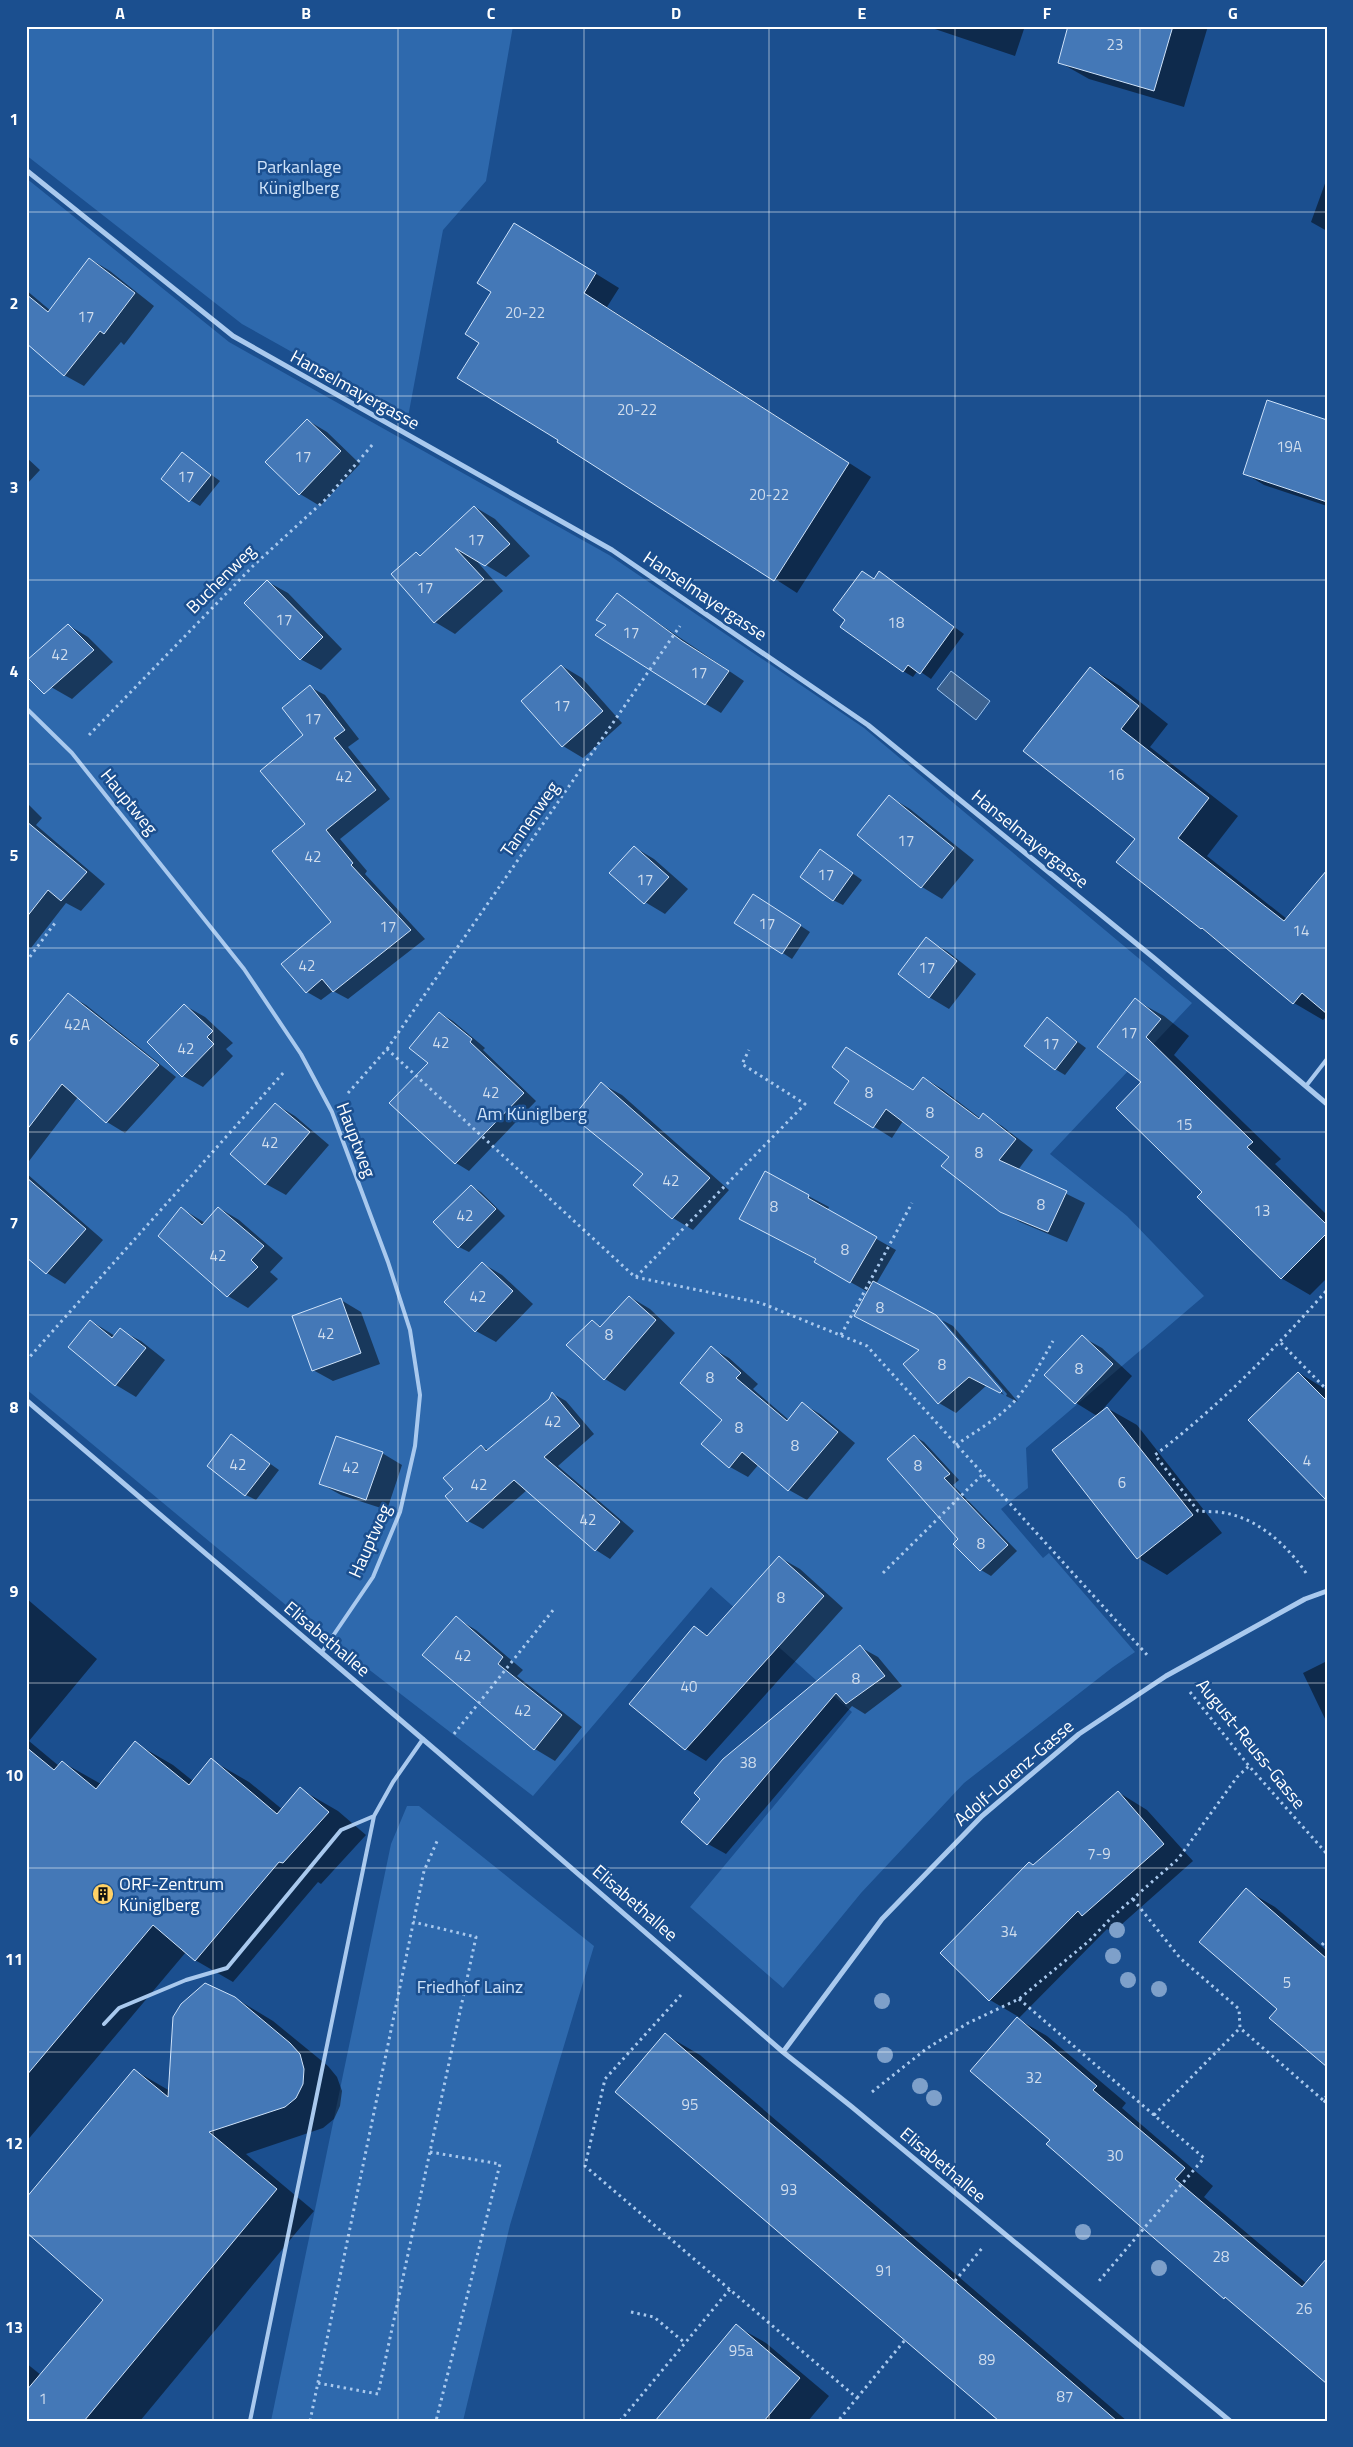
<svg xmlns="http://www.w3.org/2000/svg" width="1353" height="2447" font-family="'Titillium Web',sans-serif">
  <rect width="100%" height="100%" fill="#1b4f8f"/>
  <path fill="#2e69ad" d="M26 26H513L486 181 443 230 408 417 242 324 26 155Z
    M26 178 229 342 609 555 864 728 1192 1003 1050 1154 1127 1216 1204 1296 1026 1448 1028 1488 1001 1509 1043 1558 1049 1553 1135 1652 1113 1667 964 1783 861 1893 783 1988 690 1907 852 1712 711 1587 533 1796 293 1611 26 1389Z
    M407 1806H419L594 1946 510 2225 463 2421H271L391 1844Z"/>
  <path fill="#3c6290" stroke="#9cc4f0" d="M951 671 990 701 976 720 937 689Z"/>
  <path fill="#0007" d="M926 26H1025L1015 56Z
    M1069 26H1208L1184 107 1089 79 1059 62Z
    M1327 178V231L1311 222Z
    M538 238 619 288 607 307 871 477 797 593 560 440 481 342Z
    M90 259 110 271 154 306 124 345 121 342 84 386 64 375 26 341V290L51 311Z
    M307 420 327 432 360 464 320 506 300 494 266 462Z
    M1327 421V506L1264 485 1244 473Z
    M183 454 220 481 200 506 190 500Z
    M26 457 40 470 26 485Z
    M475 507 495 519 530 556 506 577 474 558 503 591 455 634 435 622 393 574 416 554 421 557Z
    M880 573 964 634 931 679 918 670 913 677 903 671 875 580Z
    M268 582 288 593 342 649 321 670 300 659Z
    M617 595 744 681 721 713 706 704 608 625Z
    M68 625 88 637 113 662 72 699 51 687Z
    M562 666 582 678 622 723 583 758 563 746 522 701Z
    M1090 668 1120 686 1168 724 1150 747 1238 816 1207 856 1287 919 1327 895V1016L1323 1020 1294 1003 1201 928 1136 839Z
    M310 687 325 695 359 739 348 747 390 799 340 839 367 871 365 874 425 939 348 999 333 991 321 1000 307 992 332 922 307 824 305 735Z
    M890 797 910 809 974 860 942 899 922 887 858 835Z
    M26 802 42 818 36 825 105 884 81 911 66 903 31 948 26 946Z
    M634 847 654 859 688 889 665 914 645 902Z
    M821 851 862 880 843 905 833 900Z
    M763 901 810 932 792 959 736 922Z
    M926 939 947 951 976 974 949 1009 929 997Z
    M68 995 86 1005 176 1077 125 1133 107 1122 78 1097 26 1165V1045Z
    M1135 1000 1164 1016 1189 1036 1174 1055 1281 1159 1275 1164 1327 1215V1278L1310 1295 1281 1278 1204 1192 1143 1082Z
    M184 1005 205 1017 233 1043 226 1049 233 1056 203 1087 183 1076Z
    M440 1013 453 1021 485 1048 483 1050 536 1101 469 1171 456 1163 391 1103 430 1063Z
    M1047 1019 1086 1048 1065 1075 1055 1069Z
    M865 1059 914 1091 924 1078 942 1089 981 1119 984 1115 1002 1126 1033 1150 1018 1170 1085 1203 1067 1242 1020 1222 1001 1211 950 1157 903 1121 892 1138 836 1103Z
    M602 1084 622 1095 729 1190 693 1230 673 1218 635 1185 645 1174Z
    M275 1104 295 1116 329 1145 286 1195 266 1184Z
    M26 1173 103 1240 65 1284 47 1273 26 1255Z
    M765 1173 829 1207 827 1211 896 1250 876 1284 935 1316 1004 1395 987 1385 956 1413 939 1403 921 1351 868 1292 815 1262 817 1260 741 1219Z
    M471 1186 481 1192 505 1216 469 1252 459 1247Z
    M181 1208 205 1223 219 1208 239 1220 283 1258 270 1272 278 1279 248 1308 228 1296 160 1236Z
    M482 1263 502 1275 533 1304 496 1342 476 1331Z
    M630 1297 650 1309 675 1333 625 1391 605 1379 568 1345 592 1321 602 1327Z
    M341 1300 361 1312 380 1364 333 1381 313 1370Z
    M942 1320 953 1326 1018 1402 1006 1396 1007 1394Z
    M91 1321 115 1336 120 1330 141 1341 165 1360 136 1397 116 1385 70 1347Z
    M1082 1337 1102 1348 1132 1376 1097 1416 1076 1403 1046 1375Z
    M711 1348 729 1358 758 1384 753 1389 789 1420 803 1404 820 1414 855 1443 807 1500 789 1490 759 1464 748 1477 730 1467 703 1444 724 1420Z
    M1299 1373 1327 1390V1499Z
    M552 1393 566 1401 594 1434 558 1466 634 1531 610 1559 596 1550 527 1490 483 1529 468 1521 455 1489 481 1446 488 1450 550 1399Z
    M1107 1408 1137 1425 1222 1533 1167 1575 1138 1558Z
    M231 1436 279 1470 256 1500 246 1495Z
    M914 1436 924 1442 959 1480 953 1485 1017 1551 991 1576 981 1570 960 1539Z
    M382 1453 402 1465 387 1510 341 1495 321 1484Z
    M779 1557 800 1569 843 1608 706 1761 686 1749 631 1704 694 1628 709 1636Z
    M26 1598 97 1659 29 1741 59 1766 62 1762 101 1784 135 1743 173 1765 193 1781 211 1760 249 1782 283 1810 300 1789 338 1811 366 1835 321 1884 318 1882 233 1982 195 1960 186 1952 26 2142Z
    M456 1618 476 1630 523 1670 517 1676 582 1727 555 1761 535 1749Z
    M860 1647 878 1657 902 1686 865 1714 852 1706 726 1854 708 1844Z
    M1327 1661V1723L1303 1673Z
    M1118 1792 1147 1810 1193 1861 1113 1932 1107 1929 1018 2019 1047 2036 1126 2103 1122 2108 1213 2186 1204 2197 1306 2283 1327 2286 1236 2305 1225 2298 1052 2140 972 2071 1019 2017 990 2000 942 1953 1034 1866Z
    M1246 1890 1275 1907 1327 1951V2065L1279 2009Z
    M235 1998 273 2021 328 2066 337 2077 342 2091 340 2106 334 2119 323 2128 246 2154 314 2211 140 2421H26V2363L41 2375 105 2299 134 2070 170 2091Z
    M666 2035 700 2055 1127 2421H1001Z
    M736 2326 766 2343 829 2396 808 2421H657Z"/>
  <path fill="#4478b7" stroke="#cfe3fa" d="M1068 26H1173L1154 91 1058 63Z
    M514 223 596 273 584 293 849 463 774 581 557 442 558 440 457 378 479 343 465 334 491 292 477 283Z
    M89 258 135 293 104 334 100 331 64 376 26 343V294L48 312Z
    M1267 400 1327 420V502L1243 474Z
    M307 419 341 451 299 495 265 462Z
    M182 452 211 475 189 502 161 479Z
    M474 506 510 544 485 566 455 548 484 579 434 623 391 574 416 552 420 556Z
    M862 571 874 579 879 571 954 627 920 674 908 665 903 672 840 627 845 620 833 610Z
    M267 580 323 637 300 660 244 603Z
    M617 593 682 641 729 671 705 705 595 635 606 625 596 620Z
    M68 624 94 650 44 694 26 676V661Z
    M561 665 603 711 562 747 521 701Z
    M1090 667 1139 706 1121 729 1209 798 1178 838 1284 921 1327 870V1014L1302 993 1293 1004 1202 928 1201 929 1116 862 1135 839 1023 751Z
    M310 685 345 730 334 738 376 790 326 830 353 863 351 865 411 930 333 992 322 979 306 993 281 964 331 922 272 851 305 824 260 771 303 735 282 708Z
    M889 795 954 848 921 888 857 835Z
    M26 821 87 872 61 901 48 890 26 918Z
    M634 846 669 877 644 904 609 873Z
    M820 849 853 873 833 901 800 877Z
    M753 894 801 925 782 954 734 923Z
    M926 937 957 961 929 998 898 974Z
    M68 993 159 1065 106 1123 62 1084 26 1131V1045Z
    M1135 998 1161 1019 1146 1037 1253 1142 1247 1147 1327 1225V1233L1281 1279 1197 1197 1202 1192 1116 1108 1141 1082 1097 1047Z
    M184 1004 213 1031 207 1037 214 1044 182 1077 147 1042Z
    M439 1012 472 1039 470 1042 524 1093 455 1164 389 1103 428 1063 409 1048Z
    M1047 1017 1077 1042 1055 1070 1024 1046Z
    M846 1047 913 1090 923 1077 979 1119 983 1113 1016 1139 999 1160 1067 1191 1048 1232 1000 1212 941 1166 949 1157 886 1109 873 1128 834 1103 849 1081 832 1067Z
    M601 1082 710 1178 672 1219 633 1185 643 1174 573 1117Z
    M275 1103 310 1132 265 1185 230 1154Z
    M765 1171 809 1195 808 1198 877 1237 850 1283 814 1262 816 1259 739 1219Z
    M26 1177 86 1229 46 1274 26 1257Z
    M471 1185 496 1209 458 1248 433 1222Z
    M181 1207 202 1225 218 1207 264 1246 251 1260 258 1267 227 1297 158 1236Z
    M482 1262 513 1291 475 1332 444 1302Z
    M873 1281 936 1315 1002 1391 1000 1393 969 1377 938 1404 903 1364 919 1350 854 1316Z
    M629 1296 656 1320 604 1380 566 1345 592 1320 600 1327Z
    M341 1298 361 1353 312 1371 292 1316Z
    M90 1320 112 1338 120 1328 146 1348 115 1386 68 1347Z
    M1082 1335 1113 1364 1075 1404 1044 1375Z
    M711 1346 741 1373 736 1378 787 1421 802 1402 838 1432 788 1491 742 1452 729 1468 701 1444 722 1420 680 1383Z
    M1298 1372 1327 1401V1501L1248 1420Z
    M552 1392 580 1426 544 1457 620 1522 595 1551 514 1480 467 1522 445 1496 453 1489 443 1478 481 1445 486 1451 549 1399Z
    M1107 1407 1193 1515 1137 1559 1052 1450Z
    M231 1434 270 1464 245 1496 207 1466Z
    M914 1435 950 1474 944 1478 1008 1545 980 1571 953 1544 958 1539 887 1459Z
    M336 1436 383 1452 366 1500 319 1484Z
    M779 1556 824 1596 685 1750 629 1704 694 1626 707 1636Z
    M456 1616 503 1657 498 1664 562 1715 534 1750 422 1655Z
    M860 1645 885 1676 846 1704 836 1693 707 1845 681 1822 700 1799 694 1793 723 1759Z
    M135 1741 189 1785 211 1758 277 1814 300 1787 329 1812 283 1863 279 1862 195 1961 153 1925 26 2076V1747L54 1770 62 1761 96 1789Z
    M1118 1791 1164 1844 1082 1916 1078 1911 989 2001 940 1953 1029 1862 1033 1865Z
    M1246 1888 1327 1959V2067L1269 2018 1277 2009 1199 1942Z
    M205 1983 235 1997 290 2043 300 2054 304 2069 303 2084 296 2098 285 2107 209 2132 277 2189 84 2421H26V2391L103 2300 26 2232V2198L134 2069 168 2097 173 2017 181 2004Z
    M1017 2017 1097 2086 1093 2090 1185 2168 1175 2179 1302 2287 1327 2258V2384L1225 2297 1224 2299 1046 2144 1050 2140 970 2071Z
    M665 2033 864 2203 1117 2421H999L615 2092Z
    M736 2324 800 2378 764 2421H655Z"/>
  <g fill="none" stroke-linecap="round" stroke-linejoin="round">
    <path stroke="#a9c9ee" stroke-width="3" stroke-dasharray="2.5 4" stroke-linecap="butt" d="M89 735 253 566 326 499 373 444
      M26 962 55 923
      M387 1049 680 626
      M348 1093 387 1049 635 1277 761 1303 867 1346 1149 1657
      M636 1277 805 1104 742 1064 749 1050
      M841 1335 912 1203
      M1281 1343 1327 1390
      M26 1361 284 1072
      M956 1445C977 1430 1002 1417 1018 1397 1032 1380 1042 1360 1053 1341
      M883 1573 983 1474
      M1306 1573C1289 1548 1263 1523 1233 1515 1222 1511 1209 1512 1198 1511L1155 1455C1219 1406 1274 1350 1327 1290
      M1190 1692 1249 1766 1327 1854
      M454 1734 554 1609
      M1133 1899 1180 1958 1239 2009 1240 2028 1323 2100
      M1322 1945 1327 1939
      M681 1995 605 2079 585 2166 857 2398 838 2421
      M1019 1999 1204 2158 1099 2281
      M872 2092 926 2049 968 2023 1019 1999 1089 1941 1112 1917 1178 1859 1237 1777 1249 1766
      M1327 2096 1323 2100 1327 2103
      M1154 2115 1240 2028
      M430 2152 500 2164 436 2421
      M955 2281 983 2247
      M631 2312 654 2317 685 2343
      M318 2383 378 2394 476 1937 413 1922
      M857 2398 905 2340
      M310 2421 424 1871 438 1839
      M620 2421 730 2289"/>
    <path stroke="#a9c9ee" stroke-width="4" d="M26 708 72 753 142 841 244 969 301 1054 332 1112 388 1262 410 1330 420 1395 415 1446 400 1512 373 1577 322 1652
      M1306 1086 1327 1059
      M104 2024 119 2008 186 1980 227 1968 341 1830 374 1816
      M250 2421 374 1816 393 1782 423 1739"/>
    <path stroke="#a9c9ee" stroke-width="5" d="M26 170 233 336 612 550 868 725 1154 958 1327 1104
      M26 1400 439 1753 783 2052 852 2107 1230 2421
      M783 2052 882 1919 982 1816 1079 1734 1166 1676 1305 1599 1327 1591"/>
  </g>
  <g fill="#7ea0ca">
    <circle cx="1117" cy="1930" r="8"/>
    <circle cx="1113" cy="1956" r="8"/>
    <circle cx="1128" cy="1980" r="8"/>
    <circle cx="1159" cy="1989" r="8"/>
    <circle cx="882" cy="2001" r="8"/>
    <circle cx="885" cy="2055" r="8"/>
    <circle cx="920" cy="2086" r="8"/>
    <circle cx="934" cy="2098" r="8"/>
    <circle cx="1083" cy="2232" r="8"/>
    <circle cx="1159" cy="2268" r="8"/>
  </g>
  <path fill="none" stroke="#fff" stroke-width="1" stroke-opacity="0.55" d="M213 26V2421M398 26V2421M584 26V2421M769 26V2421M955 26V2421M1140 26V2421M26 212H1327M26 396H1327M26 580H1327M26 764H1327M26 948H1327M26 1132H1327M26 1315H1327M26 1500H1327M26 1683H1327M26 1868H1327M26 2052H1327M26 2236H1327"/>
  <defs>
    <g id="building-disc" transform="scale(1.125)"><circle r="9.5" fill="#ffd166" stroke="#1b4f8f"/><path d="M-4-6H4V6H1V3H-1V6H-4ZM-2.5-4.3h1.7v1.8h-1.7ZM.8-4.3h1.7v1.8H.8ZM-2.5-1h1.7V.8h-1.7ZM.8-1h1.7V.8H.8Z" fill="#111"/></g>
  </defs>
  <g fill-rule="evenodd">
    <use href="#building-disc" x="103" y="1894"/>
  </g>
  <g text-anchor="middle" stroke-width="5" stroke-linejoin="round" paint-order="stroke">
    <g font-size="15" fill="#d0dded">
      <text x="1115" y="50">23</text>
      <text x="525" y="318">20-22</text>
      <text x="86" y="322">17</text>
      <text x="637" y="415">20-22</text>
      <text x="1289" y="452">19A</text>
      <text x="303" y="462">17</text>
      <text x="186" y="482">17</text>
      <text x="769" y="500">20-22</text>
      <text x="476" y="545">17</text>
      <text x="425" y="593">17</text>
      <text x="284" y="625">17</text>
      <text x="896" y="628">18</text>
      <text x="631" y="638">17</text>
      <text x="60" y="660">42</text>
      <text x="699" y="678">17</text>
      <text x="562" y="711">17</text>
      <text x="313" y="724">17</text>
      <text x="1116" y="780">16</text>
      <text x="344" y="782">42</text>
      <text x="906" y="846">17</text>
      <text x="313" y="862">42</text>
      <text x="826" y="880">17</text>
      <text x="645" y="885">17</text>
      <text x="767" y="929">17</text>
      <text x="388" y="932">17</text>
      <text x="1301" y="936">14</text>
      <text x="307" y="971">42</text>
      <text x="927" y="973">17</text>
      <text x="77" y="1030">42A</text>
      <text x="1129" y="1038">17</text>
      <text x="441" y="1048">42</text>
      <text x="1051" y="1049">17</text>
      <text x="186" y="1054">42</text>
      <text x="491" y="1098">42</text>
      <text x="869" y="1098">8</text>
      <text x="930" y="1118">8</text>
      <text x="1184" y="1130">15</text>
      <text x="270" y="1148">42</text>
      <text x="979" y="1158">8</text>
      <text x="671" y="1186">42</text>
      <text x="1041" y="1210">8</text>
      <text x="774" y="1212">8</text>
      <text x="1262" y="1216">13</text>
      <text x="465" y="1221">42</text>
      <text x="845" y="1255">8</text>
      <text x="218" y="1261">42</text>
      <text x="478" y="1302">42</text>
      <text x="880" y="1313">8</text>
      <text x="326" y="1339">42</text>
      <text x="609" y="1340">8</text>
      <text x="942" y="1370">8</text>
      <text x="1079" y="1374">8</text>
      <text x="710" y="1383">8</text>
      <text x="553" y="1427">42</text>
      <text x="739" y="1433">8</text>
      <text x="795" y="1451">8</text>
      <text x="1307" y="1466">4</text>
      <text x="238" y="1470">42</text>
      <text x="918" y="1471">8</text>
      <text x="351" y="1473">42</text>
      <text x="1122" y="1488">6</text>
      <text x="479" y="1490">42</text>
      <text x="588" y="1525">42</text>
      <text x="981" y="1549">8</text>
      <text x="781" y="1603">8</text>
      <text x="463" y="1661">42</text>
      <text x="856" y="1684">8</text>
      <text x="689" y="1692">40</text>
      <text x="523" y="1716">42</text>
      <text x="748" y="1768">38</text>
      <text x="1099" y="1859">7-9</text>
      <text x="1009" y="1937">34</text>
      <text x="1287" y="1988">5</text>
      <text x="1034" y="2083">32</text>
      <text x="690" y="2110">95</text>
      <text x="1115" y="2161">30</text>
      <text x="789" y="2195">93</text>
      <text x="1221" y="2262">28</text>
      <text x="884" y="2276">91</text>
      <text x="1304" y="2314">26</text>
      <text x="741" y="2356">95a</text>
      <text x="987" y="2365">89</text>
      <text x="1065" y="2402">87</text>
      <text x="43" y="2404">1</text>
    </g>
    <g font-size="18" fill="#cfe3fa" stroke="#1b4f8f">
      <text x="299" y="173">Parkanlage<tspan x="299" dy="21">Küniglberg</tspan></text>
      <text x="532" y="1120">Am Küniglberg</text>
      <text x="470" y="1993">Friedhof Lainz</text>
    </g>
    <g font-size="18" fill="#fff" stroke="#1b4f8f">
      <text transform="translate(355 390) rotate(29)" y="6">Hanselmayergasse</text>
      <text transform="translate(221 579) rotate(-45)" y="6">Buchenweg</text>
      <text transform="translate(705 596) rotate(34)" y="6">Hanselmayergasse</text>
      <text transform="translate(129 802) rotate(51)" y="6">Hauptweg</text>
      <text transform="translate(530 819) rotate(-55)" y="6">Tannenweg</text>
      <text transform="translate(1030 839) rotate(39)" y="6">Hanselmayergasse</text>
      <text transform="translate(356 1140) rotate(69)" y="6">Hauptweg</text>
      <text transform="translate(370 1541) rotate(-66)" y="6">Hauptweg</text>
      <text transform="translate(327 1639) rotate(40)" y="6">Elisabethallee</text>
      <text transform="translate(1251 1744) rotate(51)" y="6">August-Reuss-Gasse</text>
      <text transform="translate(1014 1773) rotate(-41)" y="6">Adolf-Lorenz-Gasse</text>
      <text transform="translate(635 1903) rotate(41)" y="6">Elisabethallee</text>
      <text transform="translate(943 2165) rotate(40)" y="6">Elisabethallee</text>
    </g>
    <g font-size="18" fill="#fff" stroke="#1b4f8f" text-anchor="start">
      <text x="119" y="1890">ORF-Zentrum<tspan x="119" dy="21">Küniglberg</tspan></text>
    </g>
  </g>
  <rect width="1353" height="2447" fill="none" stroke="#1b4f8f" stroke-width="55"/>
  <rect x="28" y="28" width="1298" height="2392" fill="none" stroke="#fff" stroke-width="2"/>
  <g font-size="16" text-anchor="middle" font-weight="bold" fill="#fff">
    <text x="120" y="19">A</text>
    <text x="306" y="19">B</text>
    <text x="491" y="19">C</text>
    <text x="676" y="19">D</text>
    <text x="862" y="19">E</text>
    <text x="1047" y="19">F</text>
    <text x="1233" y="19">G</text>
    <text x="14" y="125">1</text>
    <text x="14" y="309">2</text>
    <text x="14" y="493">3</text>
    <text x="14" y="677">4</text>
    <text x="14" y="861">5</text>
    <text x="14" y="1045">6</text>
    <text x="14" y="1229">7</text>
    <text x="14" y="1413">8</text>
    <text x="14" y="1597">9</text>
    <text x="14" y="1781">10</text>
    <text x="14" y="1965">11</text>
    <text x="14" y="2149">12</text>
    <text x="14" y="2333">13</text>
  </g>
</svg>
